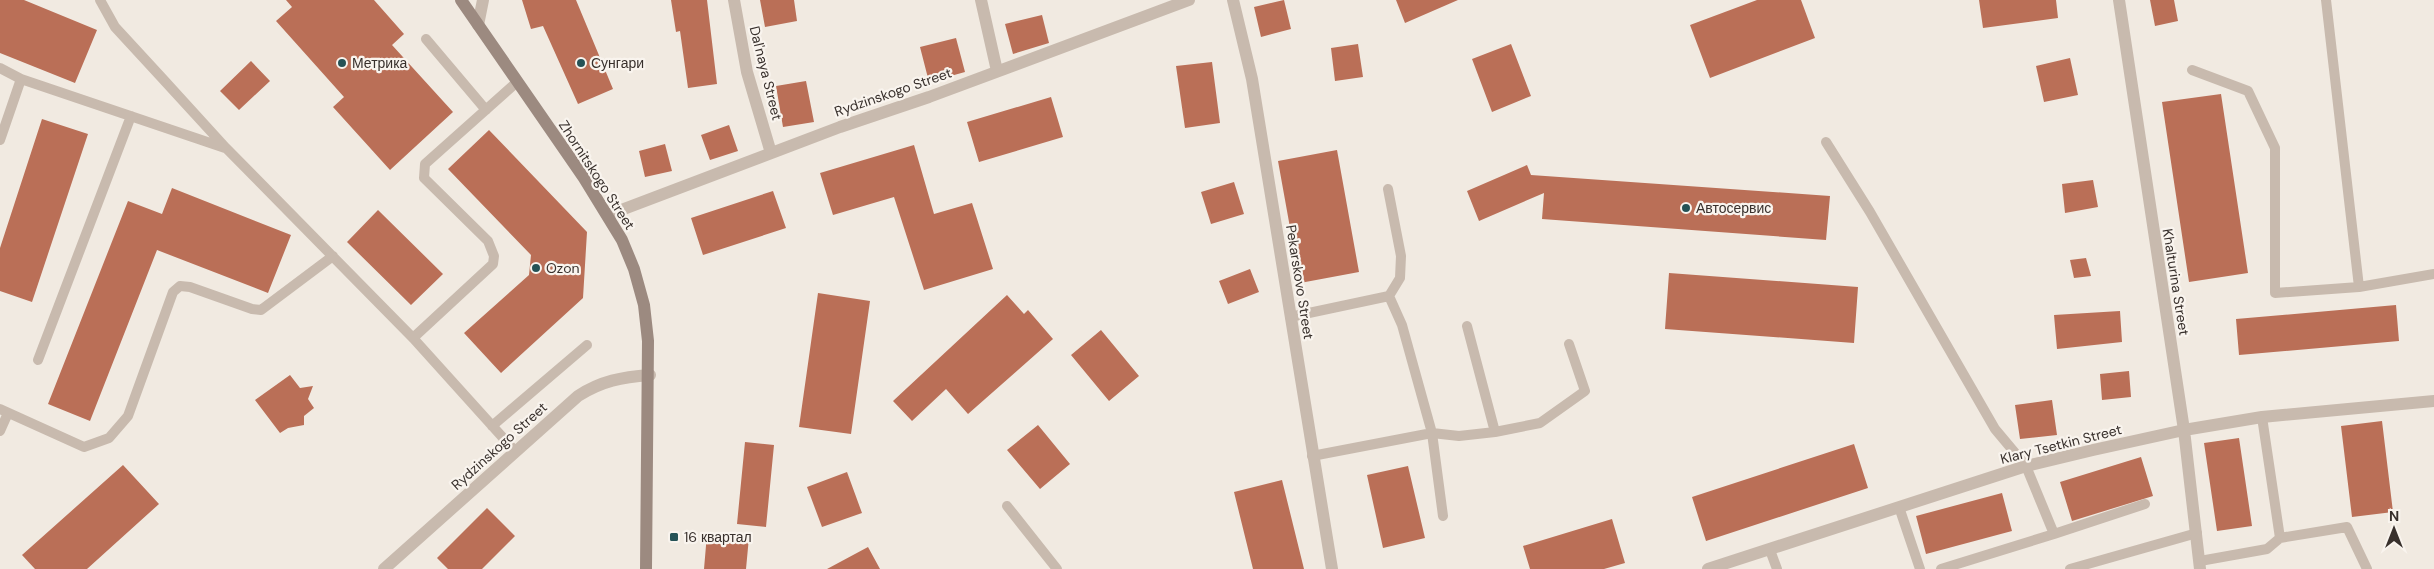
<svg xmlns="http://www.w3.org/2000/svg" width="2434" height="569" font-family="'DM Sans',sans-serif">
  <rect width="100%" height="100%" fill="#f1eae1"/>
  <path fill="#ba6f57" d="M0 0H24L97 30 75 83 0 53Z
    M286 0H374L404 34 392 45 453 112 390 170 333 107 344 97 276 21 292 7Z
    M522 0H576L613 89 578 104 543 26 531 29Z
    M671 0H707L717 84 688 88 680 31 676 32Z
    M760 0H794L797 21 765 27Z
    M1284 0 1291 29 1261 37 1254 7Z
    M1396 0H1458L1405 23Z
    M1757 0H1801L1815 38 1710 78 1690 25Z
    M1979 0H2056L2058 18 1983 28Z
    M2150 0H2174L2178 21 2155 26Z
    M1042 15 1049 43 1013 54 1005 24Z
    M956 38 965 72 929 82 920 47Z
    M1358 44 1363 77 1335 81 1331 48Z
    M1511 44 1531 96 1492 112 1472 59Z
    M2070 58 2078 95 2044 102 2036 66Z
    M251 61 270 81 239 110 220 91Z
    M1212 62 1220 123 1185 128 1176 66Z
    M806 81 814 122 783 127 776 86Z
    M2221 94 2248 273 2189 282 2162 102Z
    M1051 97 1063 137 979 162 967 122Z
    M42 119 88 134 32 302 0 291V248Z
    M729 125 738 151 710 160 701 135Z
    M489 130 587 232 583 298 501 373 464 333 529 275 531 255 448 169Z
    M665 144 672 171 645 177 639 151Z
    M914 145 934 214 972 203 993 269 924 290 894 197 833 215 820 173Z
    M1337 150 1359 272 1300 283 1278 161Z
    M1527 165 1531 175 1830 196 1826 240 1542 219 1544 193 1479 221 1467 191Z
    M2093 180 2098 207 2065 213 2062 184Z
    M1234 182 1244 214 1211 224 1201 192Z
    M172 188 291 235 268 293 157 250 90 421 48 404 128 201 162 214Z
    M773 191 786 228 703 255 691 218Z
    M378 210 443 274 411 305 347 242Z
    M2086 258 2091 276 2074 278 2070 260Z
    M1250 269 1259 292 1228 304 1219 281Z
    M1669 273 1858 287 1854 343 1665 329Z
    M818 293 870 301 851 434 799 427Z
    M1007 295 1024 314 1028 310 1053 339 968 414 946 389 912 421 893 401Z
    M2396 305 2399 341 2239 355 2236 319Z
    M2120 311 2122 342 2057 349 2054 315Z
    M1101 330 1139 376 1109 401 1071 355Z
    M2129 371 2131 397 2102 400 2100 374Z
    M290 375 300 388 313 386 308 399 314 408 304 416V425L288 428 280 433 255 400Z
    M2052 400 2057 435 2020 439 2015 405Z
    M2382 421 2393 512 2352 517 2341 426Z
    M1038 425 1070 464 1040 489 1007 450Z
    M2239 438 2252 526 2217 531 2204 443Z
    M745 442 774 445 766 527 737 524Z
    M1854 444 1868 488 1706 541 1692 497Z
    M2141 457 2153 496 2072 521 2060 482Z
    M123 465 159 504 87 569H35L22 555Z
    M1408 466 1425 538 1383 548 1367 475Z
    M847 472 862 513 822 527 807 487Z
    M1282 480 1304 569H1253L1234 492Z
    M2002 493 2012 531 1926 554 1916 516Z
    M487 508 515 536 482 569H448L437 558Z
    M1612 519 1625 563 1604 569H1530L1523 546Z
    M707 534 749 537 746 569H704Z
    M868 547 880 569H827Z"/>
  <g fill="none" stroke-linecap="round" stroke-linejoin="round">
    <path stroke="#c8baae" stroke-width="10" d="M100 0 115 27 162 78 226 148 413 338 515 451
      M426 39 486 110
      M0 68 21 79 225 148
      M2192 70 2248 91 2275 148V293L2359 287 2326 0
      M0 140 21 79
      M1826 142 1870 212 1995 429 2026 466 2054 534 2145 504
      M1388 189 1401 256 1400 278 1389 296
      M2359 287 2434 274
      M1290 317 1389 296 1402 325 1432 433 1312 456
      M1467 326 1495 432
      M413 338 493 264 494 256 488 241 424 178 425 164 517 82
      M38 360 131 116
      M0 409 84 447 109 438 128 416 173 292 180 286 190 287 252 309 261 310 333 256
      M492 426 587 345
      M0 431 8 413
      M1007 506 1057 569
      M1899 507 1920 569
      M1443 516 1432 433 1459 436 1495 432 1540 423 1585 391 1569 344
      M2280 538 2347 527 2367 569
      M1770 550 1777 569
      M2200 561 2267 549 2280 538 2262 417
      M1941 569 2054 534
      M2070 569 2197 533"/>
    <path stroke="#c8baae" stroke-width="12" d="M734 0 747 72 771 153
      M981 0 997 71
      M1233 0 1252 79 1332 569
      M2119 0 2184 430 2200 569
      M478 25 483 0
      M608 215 840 127 929 97 1189 0
      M384 569 578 396C601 381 622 377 650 375
      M1708 569 2026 466 2093 450 2184 430 2262 417 2434 401"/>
    <path stroke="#9c8a80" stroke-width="12" d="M461 0 584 178 622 240 634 269 644 305 648 341 646 569"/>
  </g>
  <g fill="#255256" stroke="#f9f4ee" stroke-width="2">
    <circle cx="342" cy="63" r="5"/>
    <circle cx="581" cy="63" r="5"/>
    <circle cx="1686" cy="208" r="5"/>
    <circle cx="536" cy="268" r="5"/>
    <rect x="669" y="532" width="10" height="10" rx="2.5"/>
  </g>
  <g text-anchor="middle" stroke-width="4.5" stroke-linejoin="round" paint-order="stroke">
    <g font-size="14" fill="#38302c" stroke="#f9f4ee" text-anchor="start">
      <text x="352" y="68">Метрика</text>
      <text x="591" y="68">Сунгари</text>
      <text x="1696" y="213">Автосервис</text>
      <text x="546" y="273">Ozon</text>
      <text x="684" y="542">16 квартал</text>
    </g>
    <g font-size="14" fill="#38302c" stroke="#f9f4ee">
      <text transform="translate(766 73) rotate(76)" y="5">Dal'naya Street</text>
      <text transform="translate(893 92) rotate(-19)" y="5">Rydzinskogo Street</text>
      <text transform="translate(597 175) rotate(57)" y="5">Zhornitskogo Street</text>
      <text transform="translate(1300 282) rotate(81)" y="5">Pekarskovo Street</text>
      <text transform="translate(2176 282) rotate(81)" y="5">Khalturina Street</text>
      <text transform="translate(2061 444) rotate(-14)" y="5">Klary Tsetkin Street</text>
      <text transform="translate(499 446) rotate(-42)" y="5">Rydzinskogo Street</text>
    </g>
  </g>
  <g transform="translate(2394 529)" stroke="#f9f4ee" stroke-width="4" paint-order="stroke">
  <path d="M0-4L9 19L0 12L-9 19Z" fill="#38302c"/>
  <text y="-8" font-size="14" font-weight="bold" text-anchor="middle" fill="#38302c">N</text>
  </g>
</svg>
